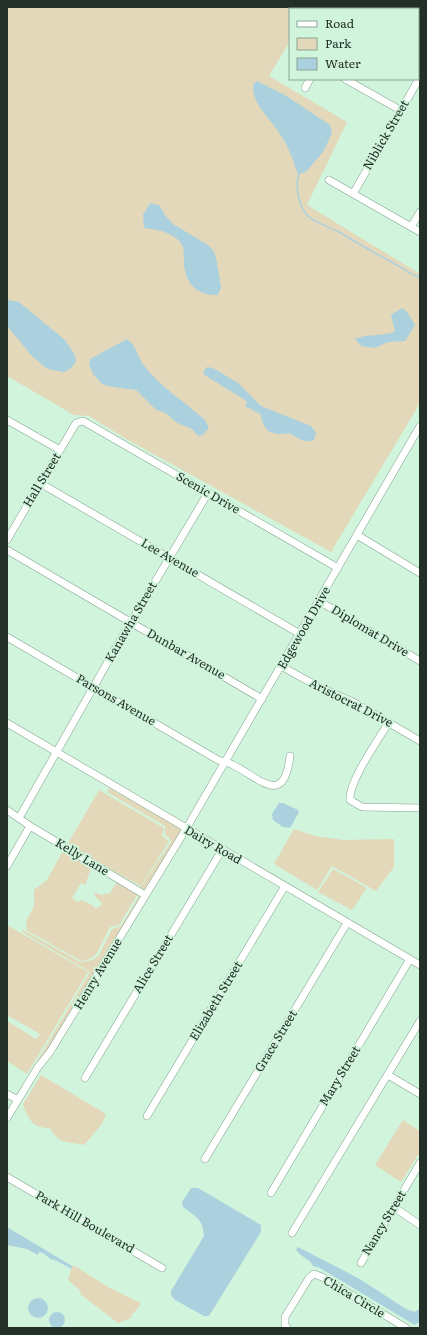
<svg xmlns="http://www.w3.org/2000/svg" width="427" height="1335" font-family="Literata,serif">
  <rect width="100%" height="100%" fill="#d1f4dc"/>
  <path fill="#e3d8b9" d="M7 7H310L309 9H290V41L269 76 347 122 307 205 420 274V403L331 552 126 439 89 416 74 415 7 376Z
    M109 788 182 829 48 1050 33 1068 90 972 22 932 23 930 80 962 93 960 99 955 112 929 121 926 139 896 140 888 171 842 170 839 165 835V826L107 792Z
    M99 790 164 828 162 836 169 841 141 886 67 845Z
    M294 829 315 836 343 840 394 839V867L376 891 332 866 317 890 274 864Z
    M63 851 92 866 85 885 81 883 72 898 77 902 81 900 92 905 96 909 102 904 96 897 94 892 101 895 110 893 117 882 137 895 119 925 110 927 97 953 92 958 81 961 26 930 27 919 34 906V890L47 880Z
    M333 869 367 888 352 910 318 892Z
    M7 925 88 972 27 1074 7 1061V1021L36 1039 40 1034 7 1015Z
    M41 1075 106 1114 102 1124 84 1145C67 1141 59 1145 50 1128 33 1128 28 1120 23 1104Z
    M403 1120 420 1131V1152L401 1182 375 1165Z
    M72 1266H75L108 1287 141 1303C139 1310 132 1311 131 1318L118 1323 80 1294 81 1291 68 1280Z"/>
  <path fill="#abd1df" d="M257 81 285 95 330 125 332 133 323 152 306 172 298 174C293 160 288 146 280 134 271 119 249 102 254 83Z
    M150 203 159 205 165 215 173 224 208 245 213 250 216 257 221 287 218 295C196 296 184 282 184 261 183 255 185 250 182 245 174 232 159 230 144 228L143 215Z
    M7 300 19 302 65 340 75 355 76 362 70 369 64 372 52 370 46 368 31 355 8 327Z
    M402 308 407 312 415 325 405 341 388 342 375 348 361 346 355 339C364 334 383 336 395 332L391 315Z
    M127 339C137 345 137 358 145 367 162 388 185 402 205 420L209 428 203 435 198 436 192 429 177 423 167 414 155 409 136 390 107 386 101 383 93 374 89 364 90 359Z
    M207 367 213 368 238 383 261 406 311 426 316 433 314 440C303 444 297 437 289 433 270 436 265 432 260 414L245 406 247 403 245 400 203 374 205 369Z
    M279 803H283L298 810 299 812 290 828 283 827 273 820 272 814Z
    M191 1188H198L261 1225V1232L209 1316H204L175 1300 171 1295V1291L204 1236C203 1219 196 1217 183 1207L182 1202Z
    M7 1227 72 1266V1269L53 1259 52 1260 43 1253 39 1252 38 1255 27 1249 7 1245Z
    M298 1247 358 1278 406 1309 415 1312 420 1308 419 1322 415 1325 413 1324 320 1268 313 1266C310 1258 299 1257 296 1249Z
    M28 1308a10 10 0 1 1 20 0a10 10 0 1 1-20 0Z
    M49 1320a8 8 0 1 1 16 0a8 8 0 1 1-16 0Z"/>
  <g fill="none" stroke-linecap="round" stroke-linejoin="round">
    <path stroke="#abd1df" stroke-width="1.5" d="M299 174C295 185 298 205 307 215 316 224 329 226 339 232 357 243 375 253 393 263 403 268 410 274 420 278"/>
    <g stroke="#82a38d" stroke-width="8">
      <path id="minor" d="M367 7V9
        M418 36H420
        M345 79 400 110
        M305 88 310 79
        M329 180 420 232
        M353 194 420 77
        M411 227 420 212
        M7 420 60 450
        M40 483 300 634
        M357 535 420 573
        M7 540 76 423 83 421 338 568
        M7 550 262 699
        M319 601 420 661
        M7 637 218 760C223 762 228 762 233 765 260 778 284 808 290 756
        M281 666 317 686 355 703 420 741
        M389 722C379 739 348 782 350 800L362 807 420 808
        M7 723 420 965
        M7 810 30 826 145 895
        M19 818 118 644 208 493
        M7 866 30 826
        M388 1075 420 1094
        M85 1078 222 850
        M7 1094 18 1100
        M147 1116 285 886
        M7 1118 38 1067 50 1052 186 829 420 426
        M205 1159 347 923
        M7 1177 162 1268
        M271 1193 410 959
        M395 1205 398 1210 420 1225
        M292 1233 420 1021
        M361 1263 420 1163
        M287 1328 285 1325V1317L309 1278 314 1274 322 1277 406 1328"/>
    </g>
    <use href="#minor" stroke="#fff" stroke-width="7"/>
  </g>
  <g text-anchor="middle" stroke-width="4" stroke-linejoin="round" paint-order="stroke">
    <g font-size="12" fill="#223027" stroke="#d1f4dc">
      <text transform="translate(386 135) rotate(-60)" y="4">Niblick Street</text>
      <text transform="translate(42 480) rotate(-59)" y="4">Hall Street</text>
      <text transform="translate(208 493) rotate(30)" y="4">Scenic Drive</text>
      <text transform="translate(170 558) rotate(30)" y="4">Lee Avenue</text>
      <text transform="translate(131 622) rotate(-60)" y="4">Kanawha Street</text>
      <text transform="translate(304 628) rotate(-60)" y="4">Edgewood Drive</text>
      <text transform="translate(370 631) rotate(31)" y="4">Diplomat Drive</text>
      <text transform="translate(186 654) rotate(30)" y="4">Dunbar Avenue</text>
      <text transform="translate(116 700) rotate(30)" y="4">Parsons Avenue</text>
      <text transform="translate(351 703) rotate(27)" y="4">Aristocrat Drive</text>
      <text transform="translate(213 845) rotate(30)" y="4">Dairy Road</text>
      <text transform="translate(82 857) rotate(31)" y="4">Kelly Lane</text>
      <text transform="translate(153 964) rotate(-59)" y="4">Alice Street</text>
      <text transform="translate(98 974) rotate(-59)" y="4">Henry Avenue</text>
      <text transform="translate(216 1001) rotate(-59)" y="4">Elizabeth Street</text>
      <text transform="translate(276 1041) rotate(-59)" y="4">Grace Street</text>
      <text transform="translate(340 1076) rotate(-59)" y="4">Mary Street</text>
      <text transform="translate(85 1222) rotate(30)" y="4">Park Hill Boulevard</text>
      <text transform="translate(384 1223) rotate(-59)" y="4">Nancy Street</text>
      <text transform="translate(354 1297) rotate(31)" y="4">Chica Circle</text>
    </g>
  </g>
  <rect width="427" height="1335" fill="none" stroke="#223027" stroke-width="16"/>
  <rect x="289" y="8" width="130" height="72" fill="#d1f4dc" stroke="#8ba694"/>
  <rect x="297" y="21" width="20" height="6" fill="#ffffff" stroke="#8ba694"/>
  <text x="325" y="28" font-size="12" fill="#223027">Road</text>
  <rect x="297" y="38" width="20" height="12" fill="#e3d8b9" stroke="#8ba694"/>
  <text x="325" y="48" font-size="12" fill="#223027">Park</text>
  <rect x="297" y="58" width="20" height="12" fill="#abd1df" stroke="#8ba694"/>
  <text x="325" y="68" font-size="12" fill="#223027">Water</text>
</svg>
